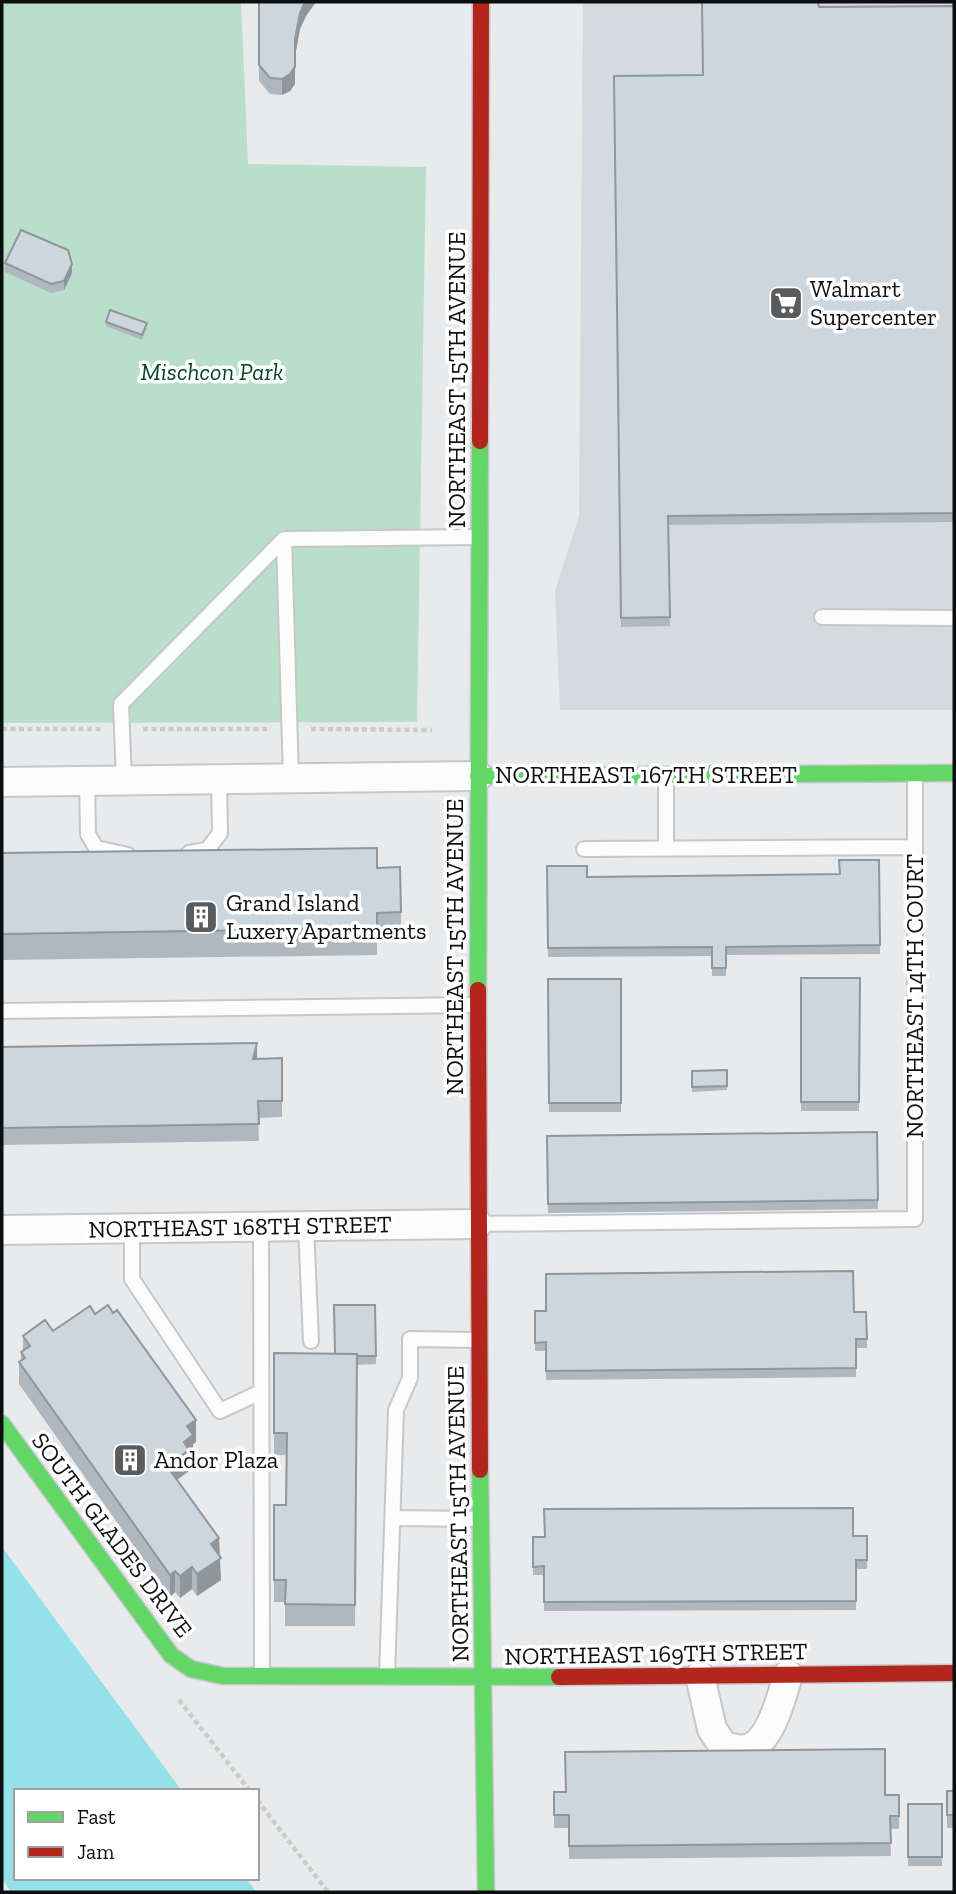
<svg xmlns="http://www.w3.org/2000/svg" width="956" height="1894" font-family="'Zilla Slab',serif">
  <rect width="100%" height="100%" fill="#e8eaec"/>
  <path fill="#d4dae0" d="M583 2H954V710H560L555 591 579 516Z"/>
  <path fill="#b9dfca" d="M2 2H241L248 164 426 167 417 722 2 723Z"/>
  <path fill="#95e1e9" d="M2 1547 182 1791H16V1878H246L256 1892H11L2 1879Z"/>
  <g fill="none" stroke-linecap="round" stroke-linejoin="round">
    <g stroke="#c6c7c9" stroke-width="18">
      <path id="lane" d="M284 539 477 537
        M822 617 954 618
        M87 781 88 834 96 848 128 855
        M124 781 121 704 284 539 291 779
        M584 849 915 847
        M666 849V776
        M189 853 207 850 220 833 219 780
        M2 1011 476 1005
        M477 1224 915 1219V775
        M306 1226 311 1341
        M261 1227 262 1675
        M132 1229V1279L220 1411 261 1392
        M393 1518 479 1519
        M387 1676 396 1410 410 1378V1339L477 1340"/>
    </g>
    <g stroke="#c6c7c9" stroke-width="32">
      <path id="street" d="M2 782 478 776
        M2 1230 477 1224
        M700 1676 712 1729 724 1747C731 1747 740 1751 746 1749 771 1744 782 1695 788 1675"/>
    </g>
    <g stroke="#c6c7c9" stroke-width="19">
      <path id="fast" d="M478 776 954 773
        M478 990 480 441
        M2 1424 171 1655 191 1669 223 1676 559 1677
        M480 1470 486 1892"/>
    </g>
    <g stroke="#c6c7c9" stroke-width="19">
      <path id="jam" d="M480 441 481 2
        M478 990 480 1470
        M559 1677 954 1673"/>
    </g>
    <path stroke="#cacbcb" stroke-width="4.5" stroke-dasharray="5 3.5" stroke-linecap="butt" d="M2 729H102
      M143 729H270
      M311 729 432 730
      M179 1700 250 1791
      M257 1800 328 1892"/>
    <use href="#lane" stroke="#fcfcfc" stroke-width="14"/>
    <use href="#street" stroke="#fcfcfc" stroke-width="28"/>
    <use href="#fast" stroke="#63d668" stroke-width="16"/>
    <use href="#jam" stroke="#b3261e" stroke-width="16"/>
  </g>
  <path fill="#afb8c0" d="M259 2 306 16 300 29 295 56V84L290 91 282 95 270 94 259 81Z
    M954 6V522L669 525 670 626 621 627 614 76 703 75 819 7Z
    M5 263 72 273 64 290 51 293 5 272Z
    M106 322 147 328 142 340 106 326Z
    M2 853 377 868 401 912V939L377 940V955L2 960Z
    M879 860 880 954 726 955V976H712V956L548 957 547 866 587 877 839 874Z
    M801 978H860L859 1111H801Z
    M548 979H621V1112H549Z
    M2 1047 257 1059 282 1101V1117L258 1118 259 1141 2 1145Z
    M727 1070V1090L692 1092V1071Z
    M877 1132 878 1209 548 1213 547 1136Z
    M375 1305 376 1364 357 1365 355 1626H285V1602H274V1505H286L287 1455H274V1353L335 1354Z
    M535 1311 866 1312 867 1348H856V1377L546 1380V1351H535Z
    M95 1314 196 1442 193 1444V1456L189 1459V1471L177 1480 219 1556 221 1580 197 1596 192 1589 180 1598 175 1592 170 1597 19 1384V1362L21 1361V1352L23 1351V1336L53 1331Z
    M867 1536V1569H856V1610L544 1611V1575H533V1537Z
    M947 1791H954V1828H947Z
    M554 1792 899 1795V1829H890L891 1856 569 1859V1828H554Z
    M908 1804H942V1866H908Z"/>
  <path fill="#8f969c" d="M305 2H316L306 16 300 29 295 56V39L300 13Z
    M295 67V84L290 91 282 95V79Z
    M72 264V273L64 290V281Z
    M257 1043V1059H253Z
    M196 1420V1442L193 1444V1456L189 1459V1471L167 1487V1466L184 1442 187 1426Z
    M219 1538 221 1580 197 1596V1574L211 1544Z
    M192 1567V1589L180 1598V1576Z
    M175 1571V1592L170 1597V1575Z"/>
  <path fill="#ccd6df" stroke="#8f969c" stroke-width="2" d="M259 2H305L300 13 295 39V67L290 74 282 79 270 78 259 65Z
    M702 2H818L819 7 954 6V513L668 516 670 617 621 618 614 76 703 75Z
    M21 230 68 250 72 264 64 281 51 284 5 263Z
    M110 310 147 323 142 335 106 322Z
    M377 848V868L400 867 401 912 377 913V928L2 934V853Z
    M839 860H879L880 945 726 947V968H712V947L548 948 547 866H587V877L840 874Z
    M801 978H860L859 1102H801Z
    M548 979H621V1103H549Z
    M257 1043 253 1059 282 1058V1101H258L259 1124 2 1128V1047Z
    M727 1070V1086L692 1087V1071Z
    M877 1132 878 1200 548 1204 547 1136Z
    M853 1271 854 1312H866L867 1339H856V1368L546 1371V1342L535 1343V1311H546V1274Z
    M108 1305 113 1313 117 1310 196 1420 187 1426 193 1435 184 1442 189 1450 167 1466 219 1538 211 1544 221 1558 197 1574 192 1567 180 1576 175 1571 170 1575 19 1362 25 1358 21 1352 30 1346 23 1336 45 1320 53 1331 90 1306 95 1314Z
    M334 1305H375L376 1356H357V1354H335Z
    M274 1353 357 1354 355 1605 285 1604 286 1580H274V1505H286L287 1433H274Z
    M853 1508V1536H867V1560H856V1601L544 1602V1566L533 1567V1537H545L544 1509Z
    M885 1749V1795H899V1816H890L891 1843 569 1846V1815H554V1792H566L565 1752Z
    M947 1791H954V1815H947Z
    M908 1804H942V1857H908Z"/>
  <defs>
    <g id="supermarket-square" transform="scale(1.75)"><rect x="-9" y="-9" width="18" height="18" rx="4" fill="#5a5b5c" stroke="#fff"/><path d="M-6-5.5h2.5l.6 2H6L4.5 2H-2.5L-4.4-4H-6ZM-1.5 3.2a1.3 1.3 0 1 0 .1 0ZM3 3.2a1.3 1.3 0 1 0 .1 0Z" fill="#fff"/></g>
    <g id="building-square" transform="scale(1.75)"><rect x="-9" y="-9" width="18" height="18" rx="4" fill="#5a5b5c" stroke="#fff"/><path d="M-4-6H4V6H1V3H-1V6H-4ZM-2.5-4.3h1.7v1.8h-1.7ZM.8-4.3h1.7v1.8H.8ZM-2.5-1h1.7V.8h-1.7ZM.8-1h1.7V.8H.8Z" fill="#fff"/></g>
  </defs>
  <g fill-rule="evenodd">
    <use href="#supermarket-square" x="786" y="303"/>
    <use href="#building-square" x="201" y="917"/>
    <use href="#building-square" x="130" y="1460"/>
  </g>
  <g text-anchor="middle" stroke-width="7" stroke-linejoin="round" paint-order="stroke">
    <g font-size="24" fill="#0d0e0f" stroke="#fff" text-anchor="start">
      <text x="810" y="297">Walmart<tspan x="810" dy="28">Supercenter</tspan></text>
      <text x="226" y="911">Grand Island<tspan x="226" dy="28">Luxery Apartments</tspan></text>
      <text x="154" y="1468">Andor Plaza</text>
    </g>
    <g font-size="24" font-style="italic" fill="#05472b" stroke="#fff">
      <text x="212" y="380">Mischcon Park</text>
    </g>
    <g font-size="24" fill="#0d0e0f" stroke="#fff">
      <text transform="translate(457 380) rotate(-90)" y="8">NORTHEAST 15TH AVENUE</text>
      <text x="646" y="783">NORTHEAST 167TH STREET</text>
      <text transform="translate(455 947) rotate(-90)" y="8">NORTHEAST 15TH AVENUE</text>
      <text transform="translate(915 996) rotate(-90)" y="8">NORTHEAST 14TH COURT</text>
      <text transform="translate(240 1227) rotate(-1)" y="8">NORTHEAST 168TH STREET</text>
      <text transform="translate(458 1514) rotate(-91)" y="8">NORTHEAST 15TH AVENUE</text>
      <text transform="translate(112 1535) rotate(53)" y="8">SOUTH GLADES DRIVE</text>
      <text transform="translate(656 1654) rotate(-1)" y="8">NORTHEAST 169TH STREET</text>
    </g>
  </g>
  <rect width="956" height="1894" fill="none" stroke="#0d0e0f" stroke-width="7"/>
  <rect x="14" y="1789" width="245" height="91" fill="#ffffff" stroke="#9e9f9f" stroke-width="2"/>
  <rect x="28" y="1812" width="35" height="10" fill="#63d668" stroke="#9e9f9f" stroke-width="2"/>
  <text x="77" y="1824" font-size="21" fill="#0d0e0f">Fast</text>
  <rect x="28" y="1847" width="35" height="10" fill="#b3261e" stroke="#9e9f9f" stroke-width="2"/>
  <text x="77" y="1859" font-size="21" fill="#0d0e0f">Jam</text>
</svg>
